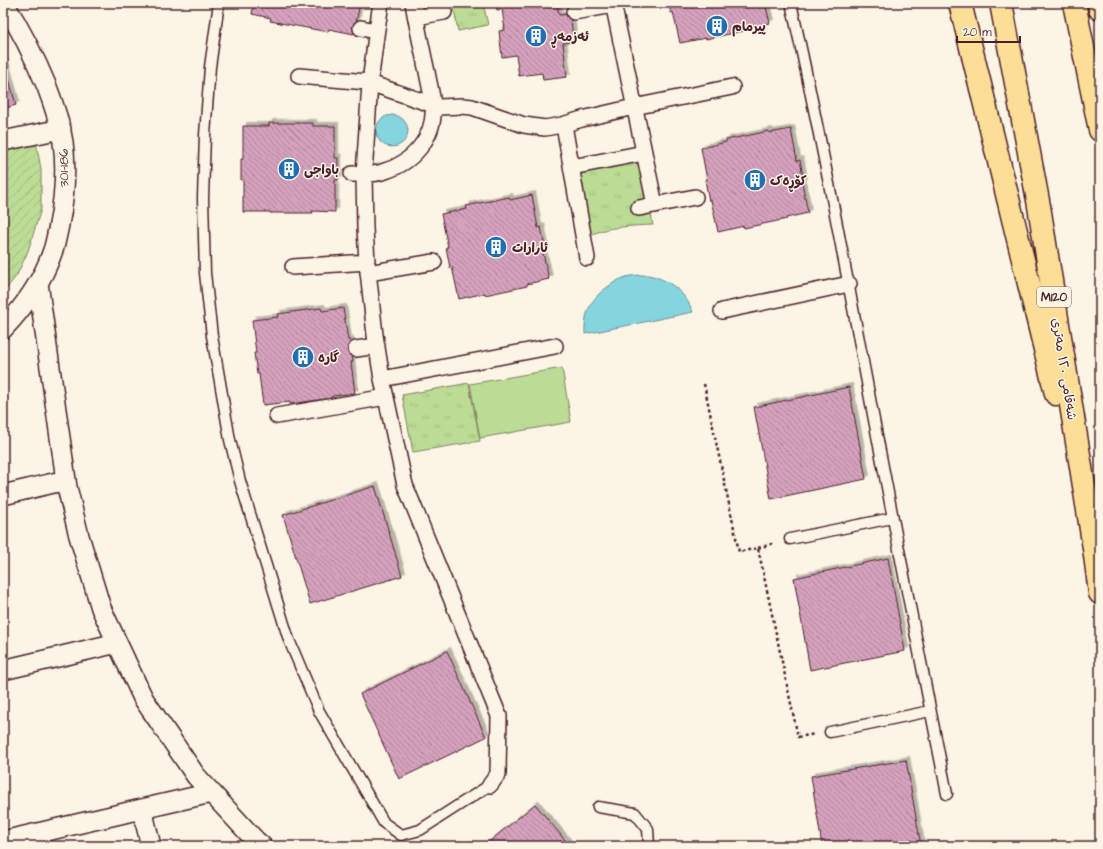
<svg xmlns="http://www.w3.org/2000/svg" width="1103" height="849" font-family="'Architects Daughter','Playpen Sans Arabic',sans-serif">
  <defs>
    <pattern id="park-tufts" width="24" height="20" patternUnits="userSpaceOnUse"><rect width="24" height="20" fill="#bbdc95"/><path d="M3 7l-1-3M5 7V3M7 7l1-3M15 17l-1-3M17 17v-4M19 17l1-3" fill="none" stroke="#a2bc81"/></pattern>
    <pattern id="garden-furrows" width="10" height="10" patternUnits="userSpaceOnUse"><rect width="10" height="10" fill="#bbdc95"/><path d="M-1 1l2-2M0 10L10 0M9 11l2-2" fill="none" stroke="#a2bc81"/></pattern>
    <pattern id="building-back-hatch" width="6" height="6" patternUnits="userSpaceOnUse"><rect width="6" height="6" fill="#d5a2bd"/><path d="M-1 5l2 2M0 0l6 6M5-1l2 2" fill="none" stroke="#af839a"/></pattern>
    <filter id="shadow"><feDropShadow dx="3.5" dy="-3.5" stdDeviation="0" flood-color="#0004"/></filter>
  </defs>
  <rect width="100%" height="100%" fill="#fcf5e5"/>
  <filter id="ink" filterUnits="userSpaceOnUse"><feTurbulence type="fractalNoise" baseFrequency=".025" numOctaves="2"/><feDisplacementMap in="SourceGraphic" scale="8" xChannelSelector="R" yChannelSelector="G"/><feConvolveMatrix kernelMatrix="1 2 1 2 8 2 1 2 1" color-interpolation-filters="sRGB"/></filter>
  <g filter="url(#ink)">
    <path fill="url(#park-tufts)" stroke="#827e60" d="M453 3H483L488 25 458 31Z
      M641 156 653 225C634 226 604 226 587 237L577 169Z
      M469 383 480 441 413 452 402 395Z"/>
    <path fill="url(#garden-furrows)" stroke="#827e60" d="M36 142 41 169V209L28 251 17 275 3 293V151Z"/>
    <path fill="#bbdc95" stroke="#827e60" d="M562 368 571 422 480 438 470 384Z"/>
    <path fill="#85d5de" stroke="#6d8c96" d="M376 131a16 16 0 1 1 32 0a16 16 0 1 1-32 0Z
      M648 275C669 279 685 292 693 312L585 334C584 312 591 298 609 286 614 282 620 279 626 277 633 275 640 275 648 275Z"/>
    <path fill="url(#building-back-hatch)" stroke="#4a1f2b" filter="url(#shadow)" d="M254 3H360L354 34 329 29 328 32 270 21 271 18 252 14Z
      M496 3H557L559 15 570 14 574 42 563 43 567 77 543 80 542 73 519 76 516 55 502 57 499 31 505 30 502 9 497 10Z
      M668 3H765L770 23 747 28 748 30 706 39V38L680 43 673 12 671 13Z
      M3 57 16 105 3 109Z
      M269 123H313V126H335V158H338V180H335V212L312 211 313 213H270V212H243V180H241V159H243V126H269Z
      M791 129 797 161 800 160 804 182H802L808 213 786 218 787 219 744 228V226L718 232 711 200 709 201 705 180H707L701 148 726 142V140L769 131V133Z
      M532 195 538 228 541 227 545 248 542 249 549 279 527 284V286L485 295V293L459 299 452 267 450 268 446 247H448L441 214 467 209 466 206 509 197 510 200Z
      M321 308 322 311 343 308 348 340H350L353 362H351L355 393 332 396V398L290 404V402L263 405 259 374H257L254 353H256L252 320 278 317 277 314Z
      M849 387 866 479 771 499 754 407Z
      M375 486 402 576 310 604 283 515Z
      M888 558 905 651 810 670 794 578Z
      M447 651 486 737 399 779 360 694Z
      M906 760 921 846H822L811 776Z
      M535 804 570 846H484Z"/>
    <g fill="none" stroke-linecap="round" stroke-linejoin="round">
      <g stroke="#4a1f2b" stroke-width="13">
        <path id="service" d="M219 3 210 67 205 135 203 198 205 273 212 336 230 440 240 481 289 640 319 711 384 823 401 835 420 830 490 785
          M791 3C822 141 848 281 874 420 898 545 922 669 947 794
          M790 539 892 518
          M830 732 930 711
          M598 807 635 813 648 829 649 846"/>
      </g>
      <g stroke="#4a1f2b" stroke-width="18">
        <path id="pedestrian" d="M381 3 376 36 370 83 364 174 365 228 367 262 375 335 382 379 405 485 499 716 498 774 490 785
          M613 3 655 205
          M574 12 613 5
          M416 17 444 12
          M361 28 376 31
          M299 76 367 82 439 107 463 106 472 107 524 125 545 128 562 125 582 119 634 107 732 87
          M564 125 587 258
          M572 167 644 153
          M352 174C362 174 373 175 382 172 412 164 436 137 433 105 432 94 429 83 427 72 422 49 417 26 413 3
          M639 208 695 197
          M293 267 367 262
          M368 273 434 262
          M722 311 849 284
          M356 349 377 346
          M382 379 555 346
          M277 416 386 397"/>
      </g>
      <g stroke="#4a1f2b" stroke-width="22">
        <path id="minor" d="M3 141 61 129
          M38 283 67 487 79 536 101 608 143 698 196 776 256 841 262 846
          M3 329C24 307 42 282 52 253 55 246 56 238 58 230 64 201 67 171 63 142 60 123 54 105 47 87 35 58 21 30 4 3
          M3 495 66 480
          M3 670 117 643
          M142 809 151 846
          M3 841 211 793"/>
      </g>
      <g stroke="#4a1f2b" stroke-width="25">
        <path id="motorway" d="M960 3 1056 394
          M1001 3 1039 206 1094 548 1100 593
          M1074 3 1100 130
          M1099 3 1100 9"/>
      </g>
      <path stroke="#4a1f2b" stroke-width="2.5" stroke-dasharray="3 3" stroke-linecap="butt" d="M704 384 739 552 758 548 798 737 816 734
        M758 548 775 543"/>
      <use href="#service" stroke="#fcf5e5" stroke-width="10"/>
      <use href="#pedestrian" stroke="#fcf5e5" stroke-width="15"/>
      <use href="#minor" stroke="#fcf5e5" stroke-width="19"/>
      <use href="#motorway" stroke="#fdde96" stroke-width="22"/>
    </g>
  </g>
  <defs>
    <g id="building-disc" transform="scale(1.15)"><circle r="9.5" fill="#1f6fb2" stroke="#fcf5e5"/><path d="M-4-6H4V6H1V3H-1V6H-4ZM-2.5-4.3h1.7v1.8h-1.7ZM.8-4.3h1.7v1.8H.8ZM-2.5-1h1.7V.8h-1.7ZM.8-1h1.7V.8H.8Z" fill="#fff"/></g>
  </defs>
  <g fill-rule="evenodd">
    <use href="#building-disc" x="717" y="26"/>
    <use href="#building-disc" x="536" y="36"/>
    <use href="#building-disc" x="289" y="169"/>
    <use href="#building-disc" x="755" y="180"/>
    <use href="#building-disc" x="496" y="247"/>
    <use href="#building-disc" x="303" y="357"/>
  </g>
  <g text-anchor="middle" stroke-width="3" stroke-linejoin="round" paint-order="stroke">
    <rect fill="#fcf5e5" stroke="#7f5f63" stroke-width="1" x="1037" y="287" width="34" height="20" rx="3"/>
    <g font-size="12" font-weight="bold" fill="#4a1f2b">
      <text x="1054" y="301">M120</text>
    </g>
    <g font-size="13" font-weight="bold" fill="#4a1f2b" stroke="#fcf5e5" text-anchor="start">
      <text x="732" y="31">پیرمام</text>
      <text x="552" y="41">ئەزمەڕ</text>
      <text x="304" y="174">باواجی</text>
      <text x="770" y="185">کۆڕەک</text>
      <text x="512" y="252">ئارارات</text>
      <text x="318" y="362">گارە</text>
    </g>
    <g font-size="13" fill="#4a1f2b" stroke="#fcf5e5">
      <text transform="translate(63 168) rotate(-91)" y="5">301-186</text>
      <text transform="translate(1065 369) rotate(81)" y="5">شەقامی ١٢٠ مەتری</text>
    </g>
  </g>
  <rect width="1103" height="849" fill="none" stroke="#fcf5e5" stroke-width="16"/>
  <rect x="8" y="8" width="1087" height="833" fill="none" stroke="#4a1f2b" stroke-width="1.5" filter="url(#ink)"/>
  <path d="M957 36v6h63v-6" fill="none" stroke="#4a1f2b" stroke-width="2"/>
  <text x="963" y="36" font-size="12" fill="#4a1f2b" stroke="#fcf5e5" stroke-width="3" paint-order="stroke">20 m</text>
</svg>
